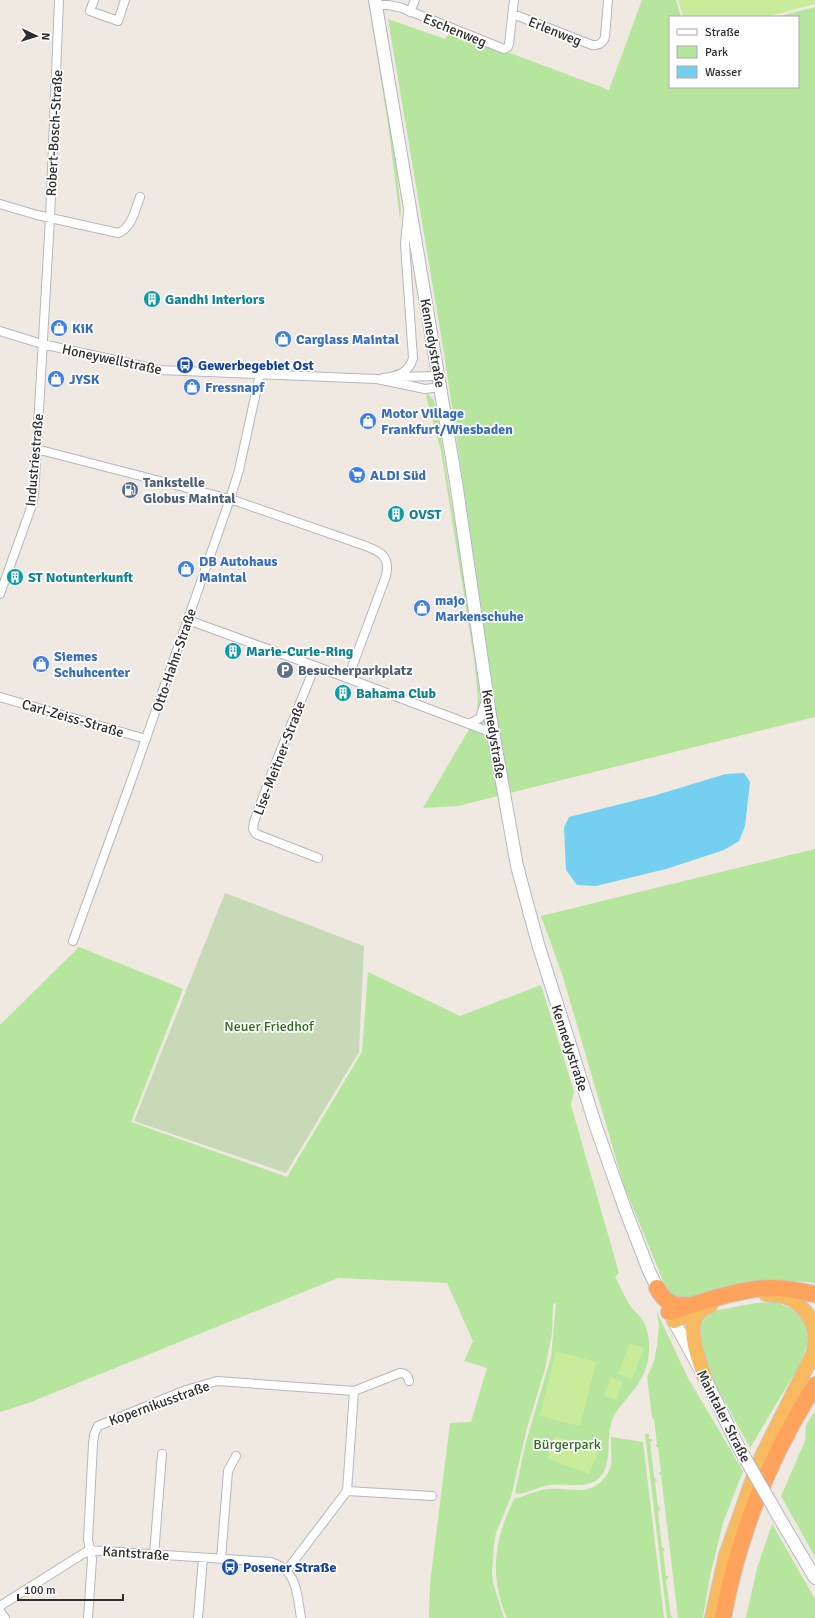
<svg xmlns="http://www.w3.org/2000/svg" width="815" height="1618" font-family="Signika,sans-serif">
  <rect width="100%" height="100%" fill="#efe9e1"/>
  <path fill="#b6e59e" d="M368 0H371L394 147 401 210 400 220 388 124Z
    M642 0H676L681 17H670V87H798V17H776L815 7V717L458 806 423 808 478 714 477 710 478 698 474 658 441 451 426 396 427 393 433 399 436 407 477 660C476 677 481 694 480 711L493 688 444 353 388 19 445 39 451 31 609 90Z
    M815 849V1283C771 1277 726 1292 683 1300L676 1298 666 1288 624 1186 563 977 541 916Z
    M79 947 183 989 131 1122 287 1177 362 1052 368 972 460 1016 541 985 574 1091 571 1105 619 1273 615 1277C620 1286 624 1296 629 1304 633 1310 639 1314 643 1321 652 1337 651 1362 641 1379 634 1392 619 1405 613 1418 606 1434 611 1450 606 1466 598 1494 569 1482 549 1485 538 1487 528 1493 517 1494L515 1492 526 1442 551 1357 556 1303 553 1304 552 1333 545 1369 527 1428 511 1497 496 1533 494 1545 492 1573 493 1583 504 1618H429L430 1583 450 1423 471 1422 487 1368 464 1361 473 1341 447 1283 338 1278 31 1402 0 1412V1025Z
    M776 1302 792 1309 801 1317 806 1330 808 1342 800 1364 750 1448 705 1365 698 1336 700 1325 706 1317 713 1311 756 1303Z
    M656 1310 688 1378 743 1471 723 1523 710 1576 703 1618H678L661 1475H659V1472H661L658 1447H656V1444H657L654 1419 652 1418 647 1377 654 1361 657 1346 659 1324Z
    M815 1411V1557L781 1496 805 1441 806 1425Z
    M645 1434H649V1439H652V1441H650L654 1477 657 1481 655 1482 658 1507H660V1509L658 1512 662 1547 665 1550 663 1551 666 1576H668V1578L666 1581 671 1616 673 1618H667Z
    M611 1437 643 1442 664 1618H507C489 1576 494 1540 514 1499 526 1496 537 1490 549 1489 560 1488 569 1490 580 1490 594 1491 608 1478 611 1465 612 1456 611 1446 611 1437Z
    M772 1524 815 1599V1618H746L757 1568Z"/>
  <path fill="#c8d9b8" d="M225 893 364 946 359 1052 286 1173 134 1121Z"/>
  <path fill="#c9ec9a" d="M678 0H815V4L766 17H683Z
    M630 1343 644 1348 632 1379 618 1374Z
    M556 1351 596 1362 580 1426 540 1416Z
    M611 1378 623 1382 616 1400 604 1396Z
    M555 1436 598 1452 589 1474 547 1458Z"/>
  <path fill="#75cff0" d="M744 773 750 782 745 826 739 841 724 850 666 869 596 886 577 885 566 870 564 827 569 817 653 796 726 774Z"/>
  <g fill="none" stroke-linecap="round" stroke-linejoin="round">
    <g stroke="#b4b7c1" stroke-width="10">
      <path id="minor" d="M94 0 90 11 118 21 125 0
        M376 5H389L402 8 504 49 508 47 509 44 514 0
        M410 12 415 0
        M513 14 592 45C598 46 603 43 605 37L608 0
        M0 204 37 215 118 233C132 228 135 210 140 197
        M0 331 42 344 160 370 377 379 425 389 440 387
        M397 377 438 376
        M383 378C398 376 409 373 413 358L405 244 408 213
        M36 449 230 499 363 545C379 551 391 555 386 576L348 678
        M0 594 32 505 34 496 50 218 59 0
        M188 620 315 666 493 733
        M315 666 272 772 254 822 253 829 256 834 318 858
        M0 697 146 739
        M469 724 480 718 486 700
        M73 941 130 784 230 499 239 470 260 374
        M347 1491 432 1496
        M154 1555 162 1454
        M221 1559 228 1471 236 1456
        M287 1570 347 1491 354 1391
        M0 1606 89 1550 271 1562C298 1570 297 1595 301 1618
        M0 1611 5 1618
        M88 1618 92 1559 88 1540 93 1444 94 1435 98 1426 186 1390 217 1381 354 1391 400 1373C405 1373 408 1376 409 1381
        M198 1618 203 1558"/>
    </g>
    <g stroke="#b4b7c1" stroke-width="14">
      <path id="secondary" d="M375 0 456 482 490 715 517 866 538 944 596 1127 625 1209 649 1271 661 1296
        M670 1314 705 1378 738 1446
        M783 1524 815 1578"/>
    </g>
    <g stroke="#c9c9c9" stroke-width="16">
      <path id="trunk" d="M766 1294C772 1295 778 1295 784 1296 801 1302 815 1320 815 1337
        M703 1309C699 1313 695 1316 694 1322 690 1337 700 1363 705 1378
        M674 1321 710 1306
        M712 1618 726 1555 754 1476 763 1454 814 1352 815 1343"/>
    </g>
    <g stroke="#c9c9c9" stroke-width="18">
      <path id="motorway" d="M657 1288C664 1300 671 1307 686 1305
        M669 1312C698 1303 745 1287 775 1288 789 1288 802 1292 815 1294
        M723 1618C738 1536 770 1456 815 1385"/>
    </g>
    <use href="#minor" stroke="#fff" stroke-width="8"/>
    <use href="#secondary" stroke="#fff" stroke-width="12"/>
    <use href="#trunk" stroke="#f8ba60" stroke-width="14"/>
    <use href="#motorway" stroke="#ffa35c" stroke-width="16"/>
    <g stroke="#b4b7c1" stroke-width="14" stroke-linecap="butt">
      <path id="secondary-bridge" d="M738 1446 783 1524"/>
    </g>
    <use href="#secondary-bridge" stroke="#fff" stroke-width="12"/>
  </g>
  <defs>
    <g id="building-disc" transform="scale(0.9)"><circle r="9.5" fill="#0f9aa8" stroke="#fff"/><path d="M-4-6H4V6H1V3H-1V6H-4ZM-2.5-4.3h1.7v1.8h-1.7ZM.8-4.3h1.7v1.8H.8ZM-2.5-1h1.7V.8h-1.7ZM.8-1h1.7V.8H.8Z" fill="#fff"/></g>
    <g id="shop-disc" transform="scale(0.9)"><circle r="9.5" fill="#3f7fe0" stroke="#fff"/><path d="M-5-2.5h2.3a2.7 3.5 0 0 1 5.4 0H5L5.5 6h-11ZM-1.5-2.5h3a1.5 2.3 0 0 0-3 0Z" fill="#fff"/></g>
    <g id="bus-disc" transform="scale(0.9)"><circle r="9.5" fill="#1a4fb4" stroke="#fff"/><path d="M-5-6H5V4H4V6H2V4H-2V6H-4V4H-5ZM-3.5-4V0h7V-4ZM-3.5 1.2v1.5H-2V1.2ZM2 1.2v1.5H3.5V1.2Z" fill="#fff"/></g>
    <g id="supermarket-disc" transform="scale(0.9)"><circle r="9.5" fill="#3f7fe0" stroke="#fff"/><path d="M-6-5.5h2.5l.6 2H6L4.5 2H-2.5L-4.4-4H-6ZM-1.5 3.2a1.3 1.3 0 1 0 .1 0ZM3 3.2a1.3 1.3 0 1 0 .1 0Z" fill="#fff"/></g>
    <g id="fuel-disc" transform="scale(0.9)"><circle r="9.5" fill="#5c6f8a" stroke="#fff"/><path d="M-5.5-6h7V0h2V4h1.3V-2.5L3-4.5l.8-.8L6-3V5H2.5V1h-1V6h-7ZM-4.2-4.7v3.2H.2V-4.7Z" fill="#fff"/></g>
    <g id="parking-disc" transform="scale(0.9)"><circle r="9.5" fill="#5c6f8a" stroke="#fff"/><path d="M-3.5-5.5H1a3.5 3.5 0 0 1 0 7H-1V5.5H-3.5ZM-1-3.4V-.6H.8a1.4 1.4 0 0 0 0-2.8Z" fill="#fff"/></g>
  </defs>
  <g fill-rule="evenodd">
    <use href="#building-disc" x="152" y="299"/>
    <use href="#shop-disc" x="59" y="328"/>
    <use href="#shop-disc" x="283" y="339"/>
    <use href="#bus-disc" x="185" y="365"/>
    <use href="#shop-disc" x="56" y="379"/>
    <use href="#shop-disc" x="192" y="387"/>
    <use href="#shop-disc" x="368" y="421"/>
    <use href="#supermarket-disc" x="357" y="475"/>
    <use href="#fuel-disc" x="130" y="490"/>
    <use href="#building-disc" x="396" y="514"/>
    <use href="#shop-disc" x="186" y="569"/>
    <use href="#building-disc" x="15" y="577"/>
    <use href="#shop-disc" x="422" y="608"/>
    <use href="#building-disc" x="233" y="651"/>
    <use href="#shop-disc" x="41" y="664"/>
    <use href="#parking-disc" x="285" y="670"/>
    <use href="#building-disc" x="343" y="693"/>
    <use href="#bus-disc" x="230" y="1567"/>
  </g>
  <g text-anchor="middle" stroke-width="3.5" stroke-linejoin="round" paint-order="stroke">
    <g font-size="14" fill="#2e2e2e" stroke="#fff">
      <text transform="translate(455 30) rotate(22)" y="5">Eschenweg</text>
      <text transform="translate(555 31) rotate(22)" y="5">Erlenweg</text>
      <text transform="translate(54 133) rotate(-87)" y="5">Robert-Bosch-Straße</text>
      <text transform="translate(433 343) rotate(80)" y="5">Kennedystraße</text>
      <text transform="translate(112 359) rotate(12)" y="5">Honeywellstraße</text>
      <text transform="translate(34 460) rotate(-85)" y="5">Industriestraße</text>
      <text transform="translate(174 660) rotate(-71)" y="5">Otto-Hahn-Straße</text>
      <text transform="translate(73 718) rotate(16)" y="5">Carl-Zeiss-Straße</text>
      <text transform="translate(494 734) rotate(81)" y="5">Kennedystraße</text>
      <text transform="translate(279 758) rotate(-69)" y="5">Lise-Meitner-Straße</text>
      <text transform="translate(570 1048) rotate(72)" y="5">Kennedystraße</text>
      <text transform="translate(159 1403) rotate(-20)" y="5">Kopernikusstraße</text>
      <text transform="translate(724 1416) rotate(63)" y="5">Maintaler Straße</text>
      <text transform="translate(136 1553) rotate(4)" y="5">Kantstraße</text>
    </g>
    <g font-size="14" font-weight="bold" fill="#0d838f" stroke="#fff" text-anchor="start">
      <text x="165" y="304">Gandhi Interiors</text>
      <text x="409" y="519">OVST</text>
      <text x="28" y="582">ST Notunterkunft</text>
      <text x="246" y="656">Marie-Curie-Ring</text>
      <text x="356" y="698">Bahama Club</text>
    </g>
    <g font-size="14" font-weight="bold" fill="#366cbe" stroke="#fff" text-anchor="start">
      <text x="72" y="333">KiK</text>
      <text x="296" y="344">Carglass Maintal</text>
      <text x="69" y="384">JYSK</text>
      <text x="205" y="392">Fressnapf</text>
      <text x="381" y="418">Motor Village<tspan x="381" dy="16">Frankfurt/Wiesbaden</tspan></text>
      <text x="370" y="480">ALDI Süd</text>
      <text x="199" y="566">DB Autohaus<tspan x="199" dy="16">Maintal</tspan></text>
      <text x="435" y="605">majo<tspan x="435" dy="16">Markenschuhe</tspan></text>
      <text x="54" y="661">Siemes<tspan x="54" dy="16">Schuhcenter</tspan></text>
    </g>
    <g font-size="14" font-weight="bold" fill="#164399" stroke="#fff" text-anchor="start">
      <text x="198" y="370">Gewerbegebiet Ost</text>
      <text x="243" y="1572">Posener Straße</text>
    </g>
    <g font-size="14" font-weight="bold" fill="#4e5e75" stroke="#fff" text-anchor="start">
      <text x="143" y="487">Tankstelle<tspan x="143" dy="16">Globus Maintal</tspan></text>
      <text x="298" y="675">Besucherparkplatz</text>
    </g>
    <g font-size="14" fill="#2c6e1b" stroke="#fff">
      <text x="269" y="1031">Neuer Friedhof</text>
      <text x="567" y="1449">Bürgerpark</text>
    </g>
  </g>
  <rect x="669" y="16" width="130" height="72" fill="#ffffff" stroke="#ababab"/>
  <rect x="677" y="29" width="20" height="6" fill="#ffffff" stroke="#ababab"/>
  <text x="705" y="36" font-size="12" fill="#2e2e2e">Straße</text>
  <rect x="677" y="46" width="20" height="12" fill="#b6e59e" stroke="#ababab"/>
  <text x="705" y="56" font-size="12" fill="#2e2e2e">Park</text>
  <rect x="677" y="66" width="20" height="12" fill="#75cff0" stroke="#ababab"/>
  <text x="705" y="76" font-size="12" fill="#2e2e2e">Wasser</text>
  <g transform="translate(36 36) rotate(94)" stroke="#ffffff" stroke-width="3" paint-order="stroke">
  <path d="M0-3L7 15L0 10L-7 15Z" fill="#2e2e2e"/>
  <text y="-6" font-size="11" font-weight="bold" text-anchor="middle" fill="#2e2e2e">N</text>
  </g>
  <path d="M18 1594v6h105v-6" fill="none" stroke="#2e2e2e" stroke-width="2"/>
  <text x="24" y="1594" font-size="12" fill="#2e2e2e" stroke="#ffffff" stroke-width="3" paint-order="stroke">100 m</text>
</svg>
